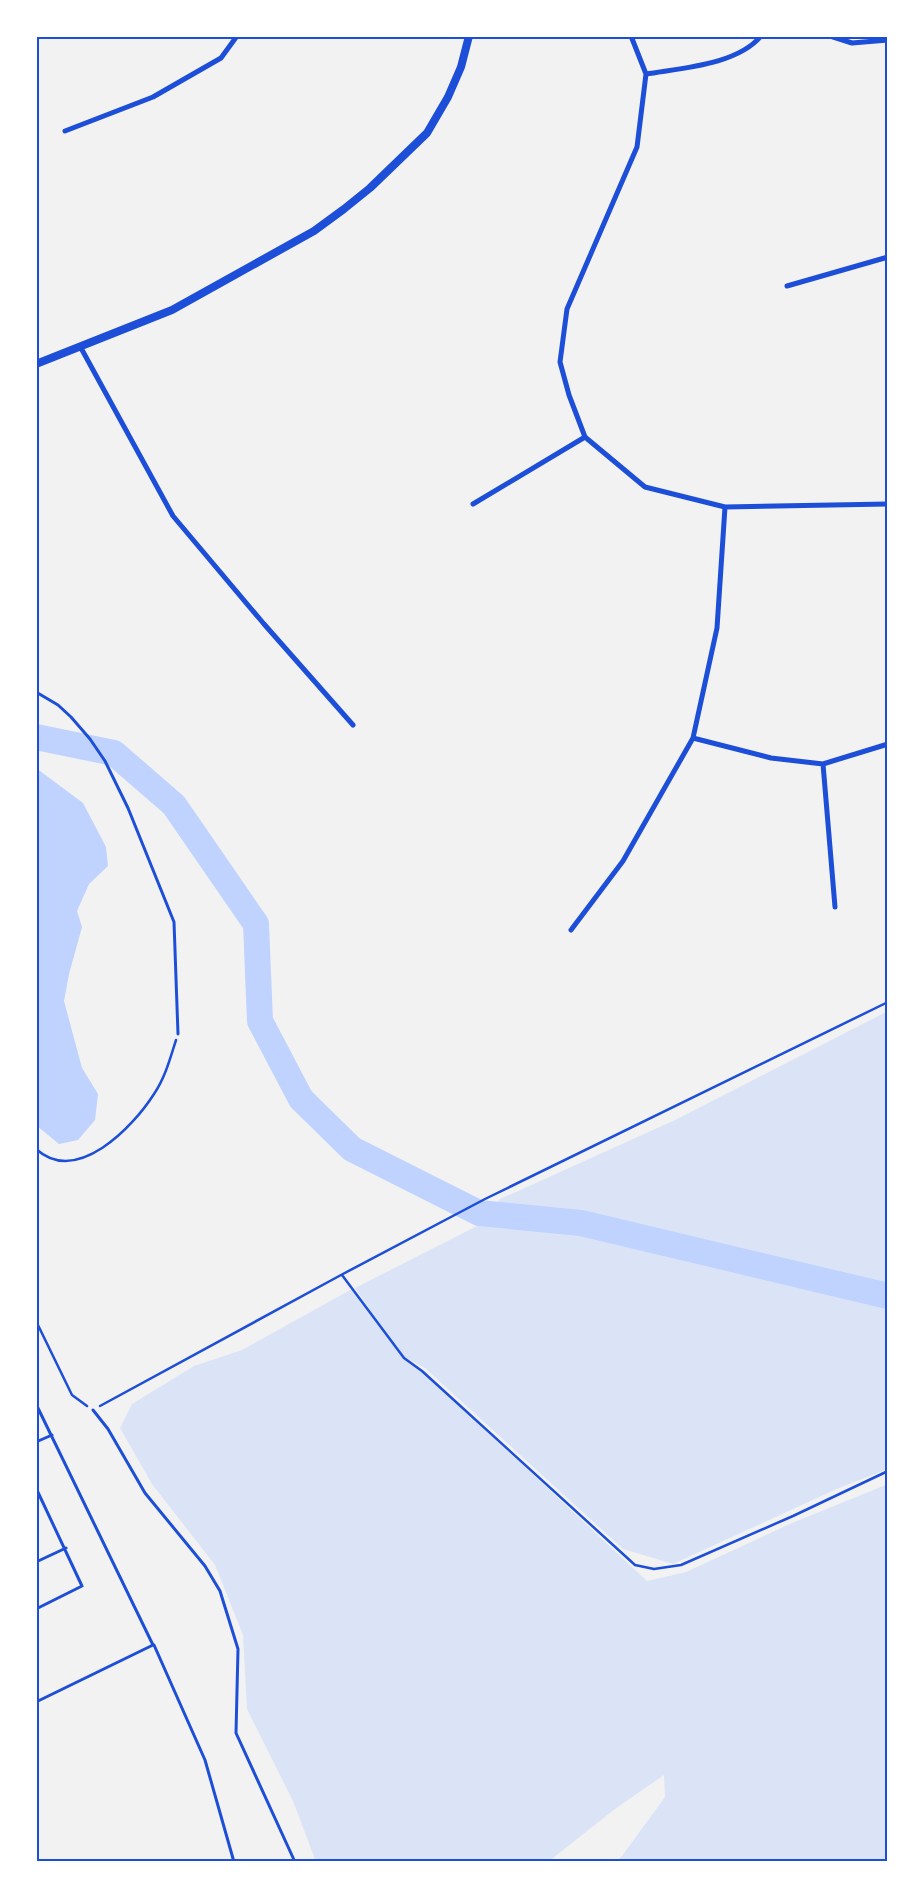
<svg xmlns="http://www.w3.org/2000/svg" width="924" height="1898" font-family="'Roboto Serif',serif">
  <rect width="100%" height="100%" fill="#f2f2f2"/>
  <path fill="#dbe4f7" d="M888 1011V1469L839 1488 673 1564 623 1549 425 1368 404 1357 422 1371 647 1581 686 1572 792 1523 888 1484V1862H615L622 1856 665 1797 664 1775 615 1809 548 1862H316L293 1801 247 1709 243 1635 215 1565 152 1484 120 1428 132 1404 194 1366 242 1350 352 1289 388 1336 355 1288 479 1225 500 1199 675 1120Z"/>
  <path fill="#bfd3fe" d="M36 768 83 803 106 847 108 866 89 884 77 911 82 927 69 974 64 1001 82 1068 98 1094 95 1120 78 1140 59 1144 36 1125Z"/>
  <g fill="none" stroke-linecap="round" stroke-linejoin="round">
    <path stroke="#bfd3fe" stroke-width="26" d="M36 737 114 753 174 805 256 924 260 1021 301 1099 352 1149 479 1213 581 1223 888 1296"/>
    <path stroke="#1d4ed8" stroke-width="2.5" d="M36 1149C77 1186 133 1127 154 1094 165 1078 170 1059 176 1040
      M342 1275 404 1358 422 1371 635 1565 654 1569 681 1565 793 1516 888 1471
      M36 1321 72 1395 87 1406
      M100 1406 341 1275 485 1199 888 1002"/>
    <path stroke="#1d4ed8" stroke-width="3" d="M36 692 58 705 71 717 90 739 105 761 128 808 174 922 178 1034
      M36 1404 153 1645 36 1702
      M93 1410 108 1429 145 1493 205 1566 220 1591 238 1649 236 1733 295 1862
      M36 1442 52 1435
      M36 1488 82 1586 36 1609
      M36 1562 66 1548
      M154 1645 205 1760 234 1862"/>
    <path stroke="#1d4ed8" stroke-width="5" d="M631 36 646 74 637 147 567 309 560 362 569 395 585 437 645 487 725 507 888 504
      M830 36 852 43 888 40
      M646 74C681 68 737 65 761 36
      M65 131 153 97 221 58 237 36
      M787 286 888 257
      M81 348 173 516 264 624 353 725
      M473 504 585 437
      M693 738 771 758 823 764 888 744
      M823 764 835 907
      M571 930 623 861 693 738 717 628 725 507"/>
    <path stroke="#1d4ed8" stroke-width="8" d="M36 364 172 310 314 231 344 209 370 188 427 133 448 97 461 67 469 36"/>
  </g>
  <rect width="924" height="1898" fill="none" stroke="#ffffff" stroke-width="75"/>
  <rect x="38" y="38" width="848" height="1822" fill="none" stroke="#1d4ed8" stroke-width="2"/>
</svg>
